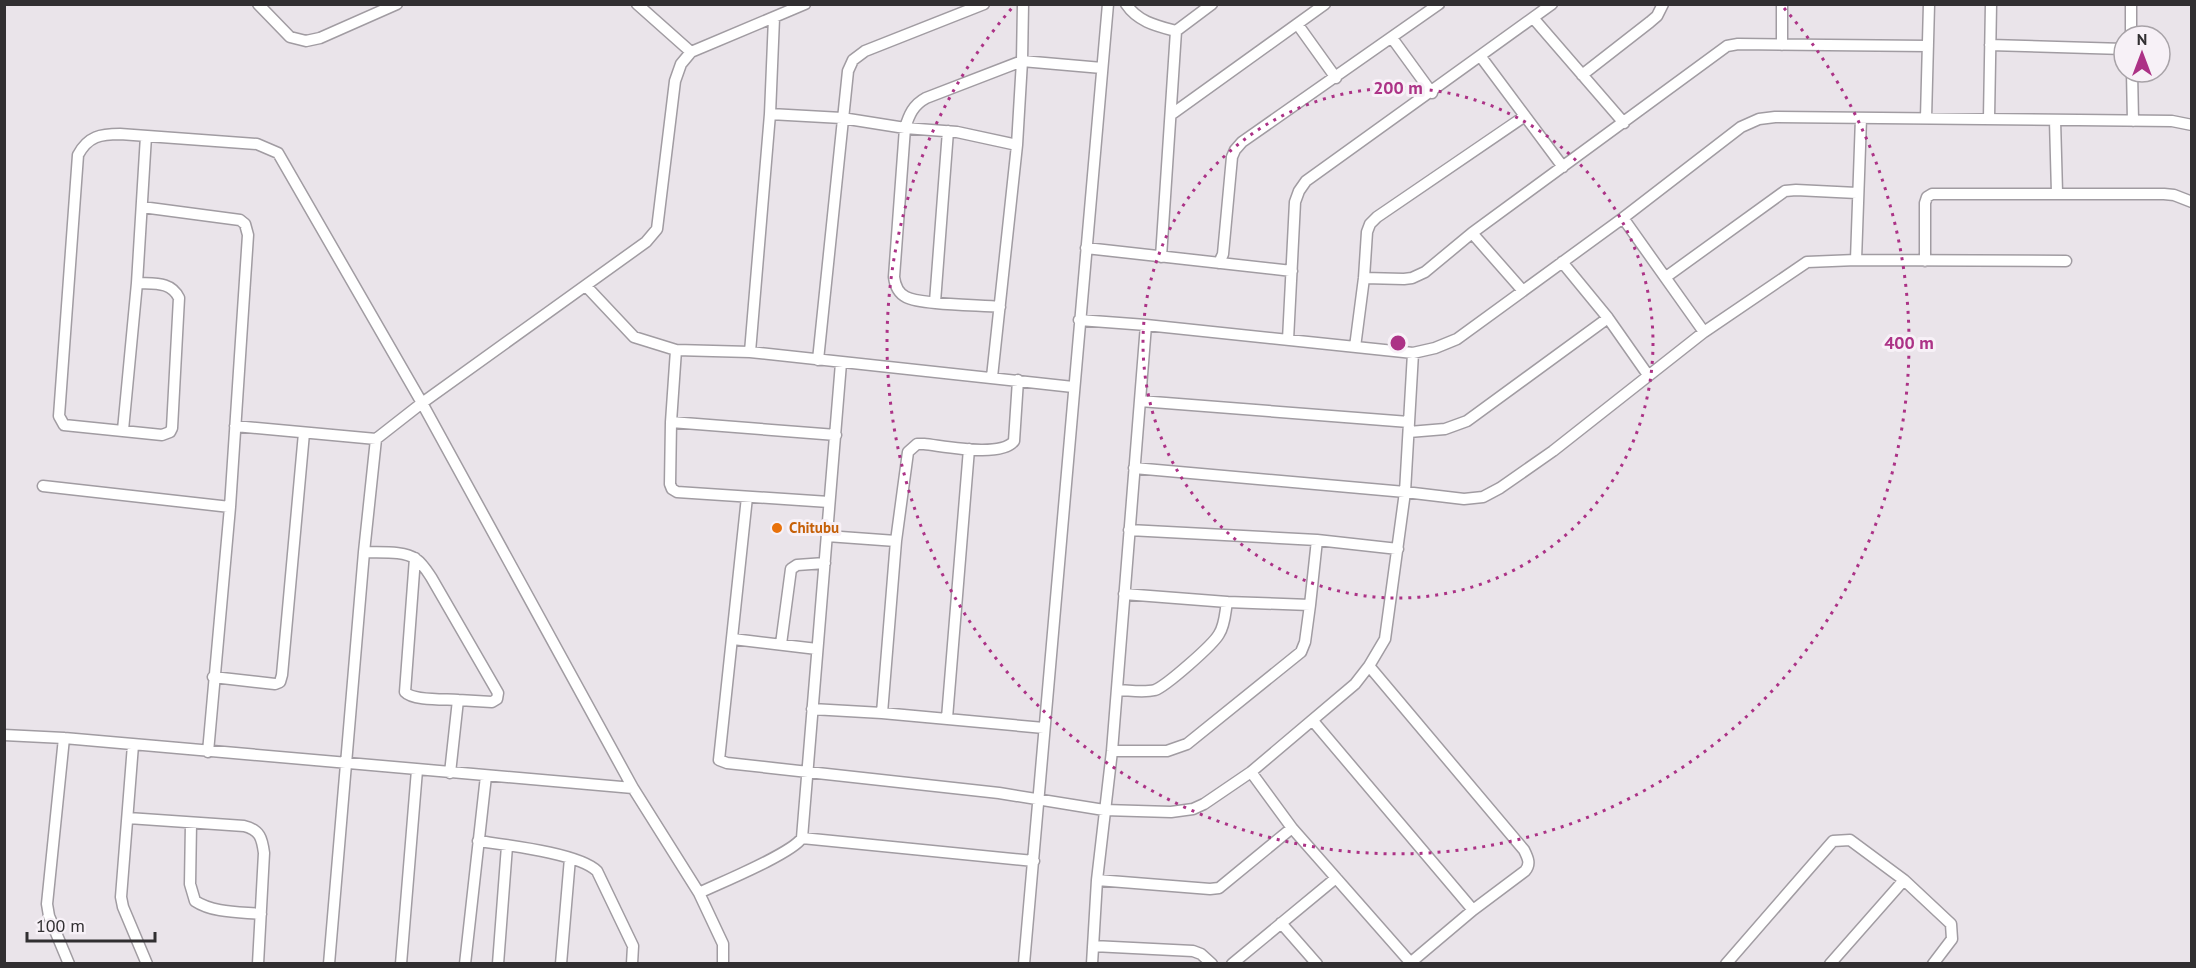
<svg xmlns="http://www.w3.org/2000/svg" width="2196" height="968" font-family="'PT Sans',sans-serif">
  <rect width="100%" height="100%" fill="#eae4ea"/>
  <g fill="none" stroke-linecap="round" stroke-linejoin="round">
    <g stroke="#a19ca2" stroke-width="13">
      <path id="minor" d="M258 4 290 37 306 41 320 38 397 4
        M637 4 691 52
        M1126 4C1138 22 1157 26 1176 31
        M2131 4V36
        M1534 19 1624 123
        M1298 25 1336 78
        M1392 38 1432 93
        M1782 45V4
        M1990 45 2124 49
        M1481 57 1563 167
        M2132 72 2133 121
        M1582 75 1650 22 1657 16 1663 4
        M770 114 842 118 905 128 957 132 1017 145
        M1172 114 1325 4
        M1926 118 1929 4
        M1989 118 1991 4
        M2055 120 2057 193
        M142 207 240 220 245 224 248 235 230 507 208 752
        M1623 218 1704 332
        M1472 233 1523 291
        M1086 248 1292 271
        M1161 257 1176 31 1212 4
        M1856 260 1861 118
        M1925 261V203L1927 197 1932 194H2164L2174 195 2192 202
        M1562 262 1608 318 1648 375
        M1219 263 1223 254 1232 157 1235 150 1242 142 1439 4
        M1666 277 1785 191 1796 190 1857 193
        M1364 278 1404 279 1412 278 1425 272 1472 233 1727 46 1738 44 1928 46
        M137 283C154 284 171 281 179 298L172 428 170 432 162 435 64 425 59 416 78 155C88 136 101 134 120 134L257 144 278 153 422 403 633 788
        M586 286 634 337 676 350 750 352 1073 387
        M935 302 948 131
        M1000 307C981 305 921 305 906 297 898 293 895 285 894 277L905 128C909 115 913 105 926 98L1022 61 1102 68
        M1079 320 1146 325 1413 353 1435 348 1457 339 1623 218 1741 127 1759 119 1775 117 2172 121 2192 125
        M1288 340 1295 202 1299 191 1306 181 1552 4
        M1355 347 1364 278 1367 232 1370 224 1377 217 1525 116
        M676 350 671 422 670 484 672 489 677 492 829 502
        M750 352 770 114 774 18
        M818 360 848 71 853 60 865 51 984 4
        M992 377 1017 145 1022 61 1023 4
        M1140 401 1409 422
        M671 422 836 435
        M235 426 376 439
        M123 430 137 283 146 136
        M1409 432 1445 429 1467 421 1608 318
        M1134 468 1405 492 1464 499 1483 497 1500 488 1553 451 1704 332 1807 262 1856 260 2066 261
        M43 486 230 507
        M747 497 719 760 727 763 999 793 1104 810 1171 812 1193 809 1204 804 1251 772 1355 684 1369 666 1385 639 1405 492 1413 353
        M1129 530 1317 540 1398 549
        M827 536 896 541
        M364 552C379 553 403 550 416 559 422 563 427 571 431 577L498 693 497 699 492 702 458 700 450 773
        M415 558 405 692C413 701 446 699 458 700
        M1124 594 1227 602 1310 605 1317 540
        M733 639 817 649
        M781 644 791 569 797 565 825 563
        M1369 666 1524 850C1528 858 1531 864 1525 871L1473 910 1409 964
        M213 677 275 684 280 682 282 675 304 433
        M1117 690C1128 690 1143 693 1155 690 1166 686 1213 645 1219 634 1225 625 1225 613 1227 602
        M812 709 882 713 1044 728
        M882 713 896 541 908 452 917 444H924C944 446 1001 458 1014 441L1018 380
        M947 718 969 449
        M1313 721 1473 910
        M4 735 64 738 633 788 699 893 723 944V964
        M64 738 47 904 49 916 69 964
        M133 745 121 897 123 907 147 964
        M1112 751H1167L1187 744 1301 652 1305 642 1310 605
        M1251 772 1292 828 1410 962
        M128 818 244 826C260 830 262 838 264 853L258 964
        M191 823 190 884 195 901C213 913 240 912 261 914
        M802 838 1034 861
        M478 841C505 845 579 853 597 871L633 946 632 964
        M1097 880 1210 889 1219 888 1292 828
        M699 893C720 883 791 854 802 838L841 363
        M1281 923 1317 964
        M1093 946 1193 951 1201 954 1212 964
        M329 964 364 552 376 439 422 403 646 242 657 229 675 81 681 64 691 52 805 4
        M401 964 417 770
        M465 964 486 776
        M498 964 507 846
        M561 964 570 858
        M1024 964 1108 4
        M1092 964 1097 880 1112 751 1146 325
        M1232 964 1336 878
        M1726 964 1833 841 1850 840 1904 880 1951 924 1952 939 1933 964
        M1830 964 1904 880"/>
    </g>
    <use href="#minor" stroke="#fff" stroke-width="10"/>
  </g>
  <g fill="none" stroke="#ac3286" stroke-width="3" stroke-dasharray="3 6">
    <circle cx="1398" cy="343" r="255"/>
    <path d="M1784 8A511 511 0 1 1 1012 8"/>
  </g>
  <circle fill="#e8710a" stroke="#f7f1f7" stroke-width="2" cx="777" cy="528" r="6"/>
  <g text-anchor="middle" stroke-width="6" stroke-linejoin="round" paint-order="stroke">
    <g font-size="15" font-weight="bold" fill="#c56008" stroke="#f7f1f7" text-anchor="start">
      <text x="789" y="533">Chitubu</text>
    </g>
  </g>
  <circle cx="1398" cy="343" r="9" fill="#ac3286" stroke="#f7f1f7" stroke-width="3"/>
  <g font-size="18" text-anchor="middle" font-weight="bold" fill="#ac3286" stroke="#f7f1f7" stroke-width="6" stroke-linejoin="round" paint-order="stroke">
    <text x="1398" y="94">200 m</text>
    <text x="1909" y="349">400 m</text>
  </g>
  <rect width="2196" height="968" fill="none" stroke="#312f31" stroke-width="12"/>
  <g transform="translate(2142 54)"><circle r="28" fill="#f7f1f7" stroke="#a8a3a8" stroke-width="1.5"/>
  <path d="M0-4.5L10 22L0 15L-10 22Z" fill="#ac3286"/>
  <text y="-9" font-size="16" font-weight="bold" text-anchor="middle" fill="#312f31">N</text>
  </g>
  <path d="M27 932v9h128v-9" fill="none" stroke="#312f31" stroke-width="3"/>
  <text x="36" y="932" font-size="18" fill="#312f31" stroke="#f7f1f7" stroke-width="4.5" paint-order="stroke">100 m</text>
</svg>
